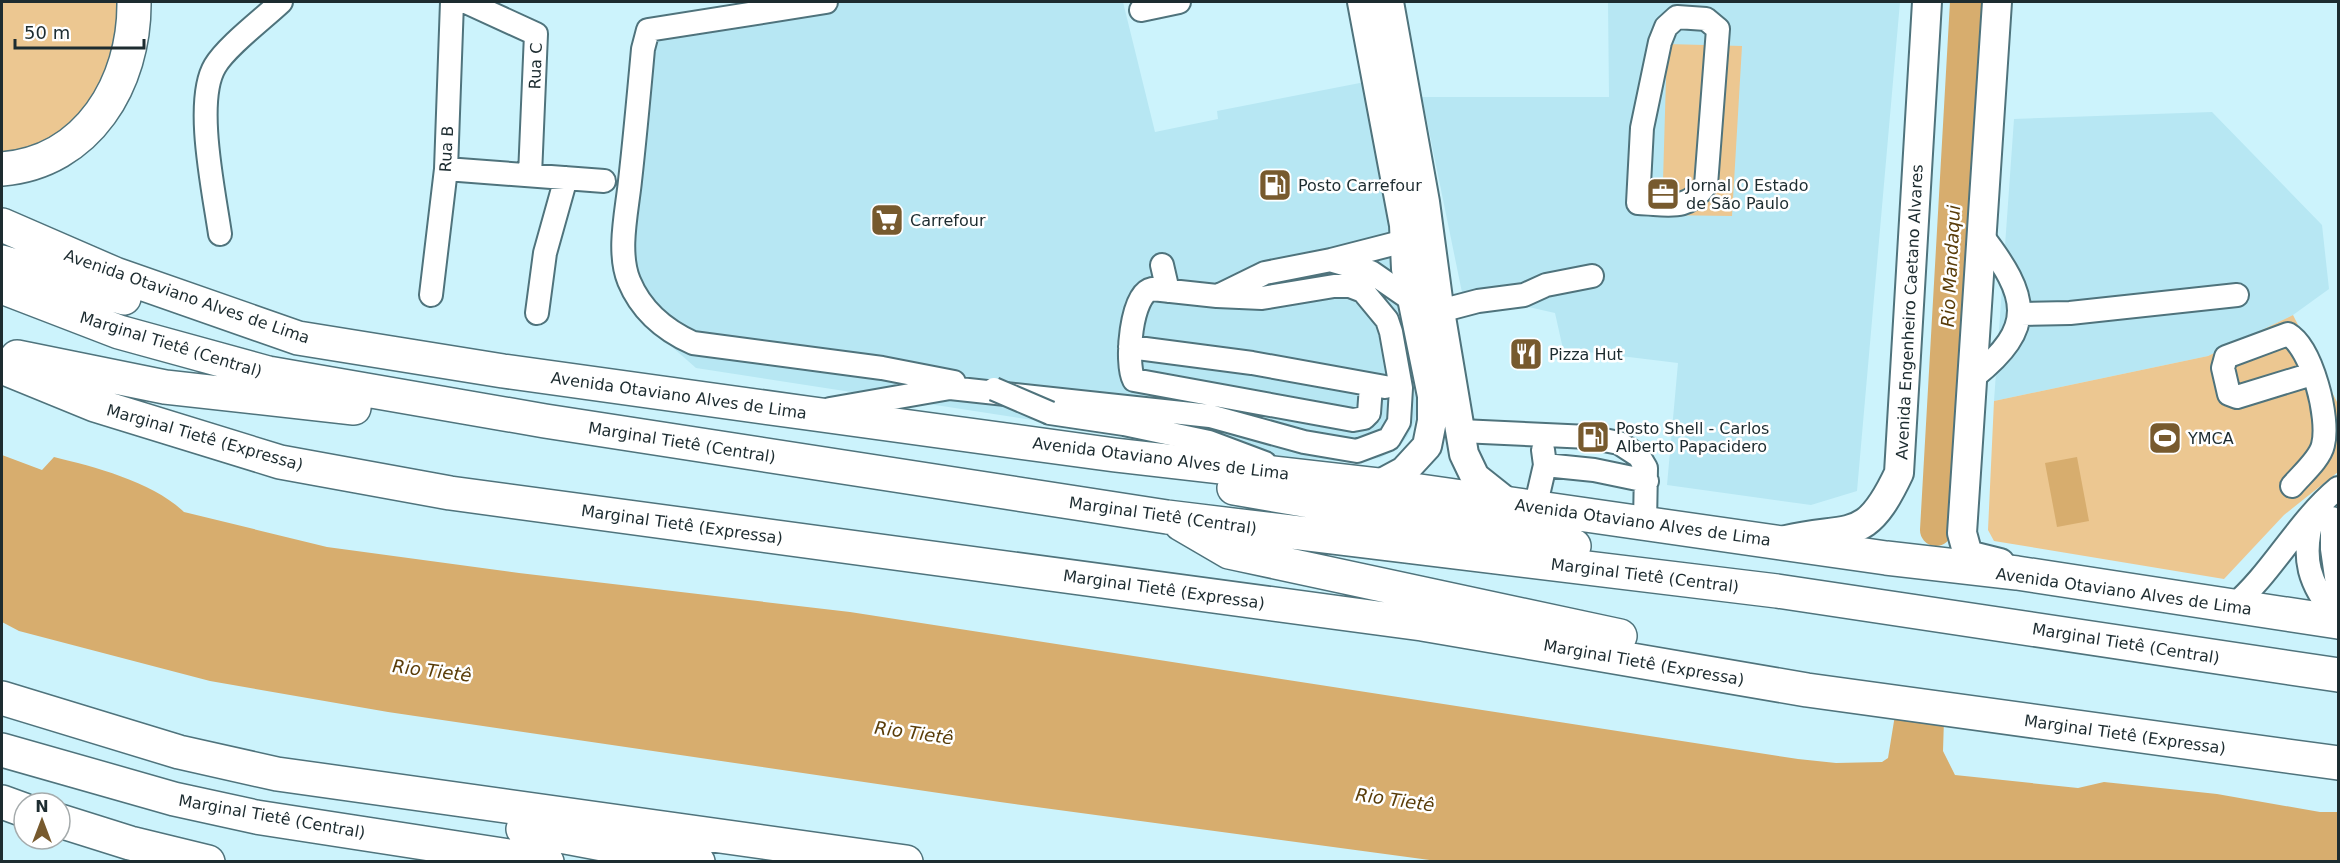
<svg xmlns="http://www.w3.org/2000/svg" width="2340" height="863" font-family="'DejaVu Sans',sans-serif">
  <rect width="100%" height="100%" fill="#ccf3fc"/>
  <path fill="#b7e7f3" d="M758 2H1123L1155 132 1218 119 1217 111 1365 82 1419 394 1415 421 1407 437 1398 448 1380 458 1336 461 1283 456 1220 449 696 368 654 331 613 262 638 24Z
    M1608 2H1900L1857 491 1811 505 1667 485 1678 363 1563 349 1555 313 1519 305 1465 307 1422 97H1609Z
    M2212 112 2322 225 2329 289 2293 315 2208 356 1994 401 2014 119Z"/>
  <path fill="#ecc791" d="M2 2H119L120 21 107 76 78 120 34 148 2 153Z
    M1667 44 1742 46 1732 216 1662 215Z
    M2293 315 2338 404V472L2284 515 2224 579 1994 541 1988 530 1994 401 2208 356Z"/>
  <path fill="#d7ad6e" d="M2 455 42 470 54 457C95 467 153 482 184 512L327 547 519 573 850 612 1798 759 1836 763 1882 762 1888 758 1895 715 1944 719 1943 751 1955 775 2078 788 2104 782 2217 794 2320 812H2338V861H1437L1000 802 388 712 210 681 19 631 2 622Z
    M2077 457 2089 521 2057 527 2045 463Z"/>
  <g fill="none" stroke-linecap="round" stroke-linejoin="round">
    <path stroke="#d7ad6e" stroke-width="32" d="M1936 530 1966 2"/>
    <g stroke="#4f737c" stroke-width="26">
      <path id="minor" d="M466 2 536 34 530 175
        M826 2 648 30 643 49C639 93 635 137 630 181 627 211 617 252 629 281 641 310 664 330 693 343L882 368 954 382
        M1141 10 1179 2
        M1677 17 1706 19 1718 29 1706 185C1686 212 1669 204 1638 203L1642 128 1660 42 1666 27Z
        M446 169 604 181
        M220 234C214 192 194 101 215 66 227 46 263 19 281 2
        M1333 261 1371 272 1413 301
        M1162 265 1168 291
        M431 295 446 169 452 2
        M1218 296 1265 273 1331 260 1405 241
        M1440 311 1478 301 1524 295 1546 285 1592 276
        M537 313 545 253 566 178
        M2021 314 2070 313 2237 295
        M1130 347 1252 363 1385 387
        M1974 377C2037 327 2028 296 1983 237
        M830 409 950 388 1210 416 1304 442 1357 451 1389 439 1399 422 1401 388 1391 332 1387 320 1363 291 1350 286H1334L1262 298 1217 296 1152 289C1131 293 1125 363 1134 380L1353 420 1364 418 1369 413 1371 386
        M1050 413 1124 424 1209 442 1265 463
        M1461 431 1589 437 1619 443 1639 456 1646 468 1645 524
        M1545 465 1594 470 1647 481
        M2292 486C2301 475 2320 459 2323 445 2330 418 2312 348 2288 334L2226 357 2223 368 2229 394 2237 397 2312 374
        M1535 508 1545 465 1543 450
        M2314 514C2300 558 2309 585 2338 619
        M2332 518V549L2338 591
        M2232 607C2273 572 2297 522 2338 488"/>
    </g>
    <g stroke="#4f737c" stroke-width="32">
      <path id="major" d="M1362 2 1404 225 1406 269 1432 396V421L1427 446 1404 471 1378 485
        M1389 2 1425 202 1438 299 1464 454 1475 477 1509 504
        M1997 2 1962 533 1968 555 2000 563
        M1786 540C1852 525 1865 545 1899 473L1927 2"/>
    </g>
    <g stroke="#4f737c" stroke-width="36">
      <path id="highway" d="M2 169C88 162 135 83 134 2
        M2 225 115 274 298 338 503 371 807 413 1115 455 1378 485 1886 558 2017 573 2338 622
        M2 262 124 298
        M2 287 119 332 268 373 545 421 1167 517 1777 591 2338 675
        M17 357 165 387 354 408
        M2 367 95 405 280 462 450 493 1422 624 1807 690 2338 763
        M1234 488 1574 546
        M1181 524 1229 552 1620 636
        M2 698 179 752 277 774 906 862
        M2 750 174 799 256 817 547 862
        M2 802 24 810
        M60 821 130 843 208 862
        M523 829 698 862"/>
    </g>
    <use href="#minor" stroke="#fff" stroke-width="22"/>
    <use href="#major" stroke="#fff" stroke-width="28"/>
    <use href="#highway" stroke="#fff" stroke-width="33"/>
    <g stroke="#4f737c" stroke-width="26" stroke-linecap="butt">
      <path id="minor-bridge" d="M994 389 1050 413"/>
    </g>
    <use href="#minor-bridge" stroke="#fff" stroke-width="22"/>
  </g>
  <defs>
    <g id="fuel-square" transform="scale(1.725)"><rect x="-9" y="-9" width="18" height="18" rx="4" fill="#775a2e" stroke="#fff"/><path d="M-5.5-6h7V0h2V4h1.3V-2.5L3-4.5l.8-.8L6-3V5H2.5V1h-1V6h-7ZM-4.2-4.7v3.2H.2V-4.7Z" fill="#fff"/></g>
    <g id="office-square" transform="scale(1.725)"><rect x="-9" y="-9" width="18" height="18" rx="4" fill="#775a2e" stroke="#fff"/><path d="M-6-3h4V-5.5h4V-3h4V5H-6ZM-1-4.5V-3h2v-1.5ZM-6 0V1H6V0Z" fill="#fff"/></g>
    <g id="supermarket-square" transform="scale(1.725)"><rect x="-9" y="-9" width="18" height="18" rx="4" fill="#775a2e" stroke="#fff"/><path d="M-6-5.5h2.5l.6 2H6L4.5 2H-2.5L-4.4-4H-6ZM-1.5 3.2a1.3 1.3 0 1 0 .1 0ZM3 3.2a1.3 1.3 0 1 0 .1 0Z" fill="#fff"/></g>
    <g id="restaurant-square" transform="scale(1.725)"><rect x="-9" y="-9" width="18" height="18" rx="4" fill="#775a2e" stroke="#fff"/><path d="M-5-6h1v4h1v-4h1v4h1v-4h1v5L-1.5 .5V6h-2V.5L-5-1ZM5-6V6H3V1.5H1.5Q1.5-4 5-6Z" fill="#fff"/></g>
    <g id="stadium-square" transform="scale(1.725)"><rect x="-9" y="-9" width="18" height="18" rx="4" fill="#775a2e" stroke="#fff"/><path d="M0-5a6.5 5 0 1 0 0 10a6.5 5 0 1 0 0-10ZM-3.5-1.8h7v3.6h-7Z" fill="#fff"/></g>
  </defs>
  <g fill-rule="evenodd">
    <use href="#fuel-square" x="1275" y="185"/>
    <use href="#office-square" x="1663" y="194"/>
    <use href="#supermarket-square" x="887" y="220"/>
    <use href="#restaurant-square" x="1526" y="354"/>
    <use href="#fuel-square" x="1593" y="437"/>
    <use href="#stadium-square" x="2165" y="438"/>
  </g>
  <g text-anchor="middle" stroke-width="5" stroke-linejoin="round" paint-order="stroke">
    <g font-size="16" fill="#1d2c30" stroke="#fff">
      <text transform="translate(535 66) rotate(-88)" y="6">Rua C</text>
      <text transform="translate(446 149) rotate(-87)" y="6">Rua B</text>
      <text transform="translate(187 296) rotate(19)" y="6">Avenida Otaviano Alves de Lima</text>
      <text transform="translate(1909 312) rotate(-87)" y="6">Avenida Engenheiro Caetano Alvares</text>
      <text transform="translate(171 344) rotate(17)" y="6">Marginal Tietê (Central)</text>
      <text transform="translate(679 395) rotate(8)" y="6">Avenida Otaviano Alves de Lima</text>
      <text transform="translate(205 437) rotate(16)" y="6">Marginal Tietê (Expressa)</text>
      <text transform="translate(682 442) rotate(9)" y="6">Marginal Tietê (Central)</text>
      <text transform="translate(1161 458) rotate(7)" y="6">Avenida Otaviano Alves de Lima</text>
      <text transform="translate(1163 515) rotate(8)" y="6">Marginal Tietê (Central)</text>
      <text transform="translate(1643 522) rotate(8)" y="6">Avenida Otaviano Alves de Lima</text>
      <text transform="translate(682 524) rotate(8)" y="6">Marginal Tietê (Expressa)</text>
      <text transform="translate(1645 575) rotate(7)" y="6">Marginal Tietê (Central)</text>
      <text transform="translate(1164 589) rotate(8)" y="6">Marginal Tietê (Expressa)</text>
      <text transform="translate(2124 591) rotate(8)" y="6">Avenida Otaviano Alves de Lima</text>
      <text transform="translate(2126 643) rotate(9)" y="6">Marginal Tietê (Central)</text>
      <text transform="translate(1644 662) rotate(10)" y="6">Marginal Tietê (Expressa)</text>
      <text transform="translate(2125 734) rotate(8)" y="6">Marginal Tietê (Expressa)</text>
      <text transform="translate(272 816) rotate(10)" y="6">Marginal Tietê (Central)</text>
    </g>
    <g font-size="16" fill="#1d2c30" stroke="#fff" text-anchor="start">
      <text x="1298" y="191">Posto Carrefour</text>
      <text x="1686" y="191">Jornal O Estado<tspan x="1686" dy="18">de São Paulo</tspan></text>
      <text x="910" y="226">Carrefour</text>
      <text x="1549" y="360">Pizza Hut</text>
      <text x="1616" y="434">Posto Shell - Carlos<tspan x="1616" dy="18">Alberto Papacidero</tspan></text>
      <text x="2188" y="444">YMCA</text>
    </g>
    <g font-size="18" font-style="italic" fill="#593c08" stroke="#fff">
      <text transform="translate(1951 266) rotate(-87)" y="6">Rio Mandaqui</text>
      <text transform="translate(432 671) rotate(7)" y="6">Rio Tietê</text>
      <text transform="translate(914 733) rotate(8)" y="6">Rio Tietê</text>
      <text transform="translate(1395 800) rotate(8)" y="6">Rio Tietê</text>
    </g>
  </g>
  <rect width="2340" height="863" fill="none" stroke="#1d2c30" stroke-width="6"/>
  <g transform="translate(42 821)"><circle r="28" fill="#ffffff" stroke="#a5abac" stroke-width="1.5"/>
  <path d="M0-4.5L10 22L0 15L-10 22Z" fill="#775a2e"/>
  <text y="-9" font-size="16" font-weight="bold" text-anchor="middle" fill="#1d2c30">N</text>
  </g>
  <path d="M15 39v9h129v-9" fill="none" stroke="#1d2c30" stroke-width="3"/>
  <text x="24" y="39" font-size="18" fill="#1d2c30" stroke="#ffffff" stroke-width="4.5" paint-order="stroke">50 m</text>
</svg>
